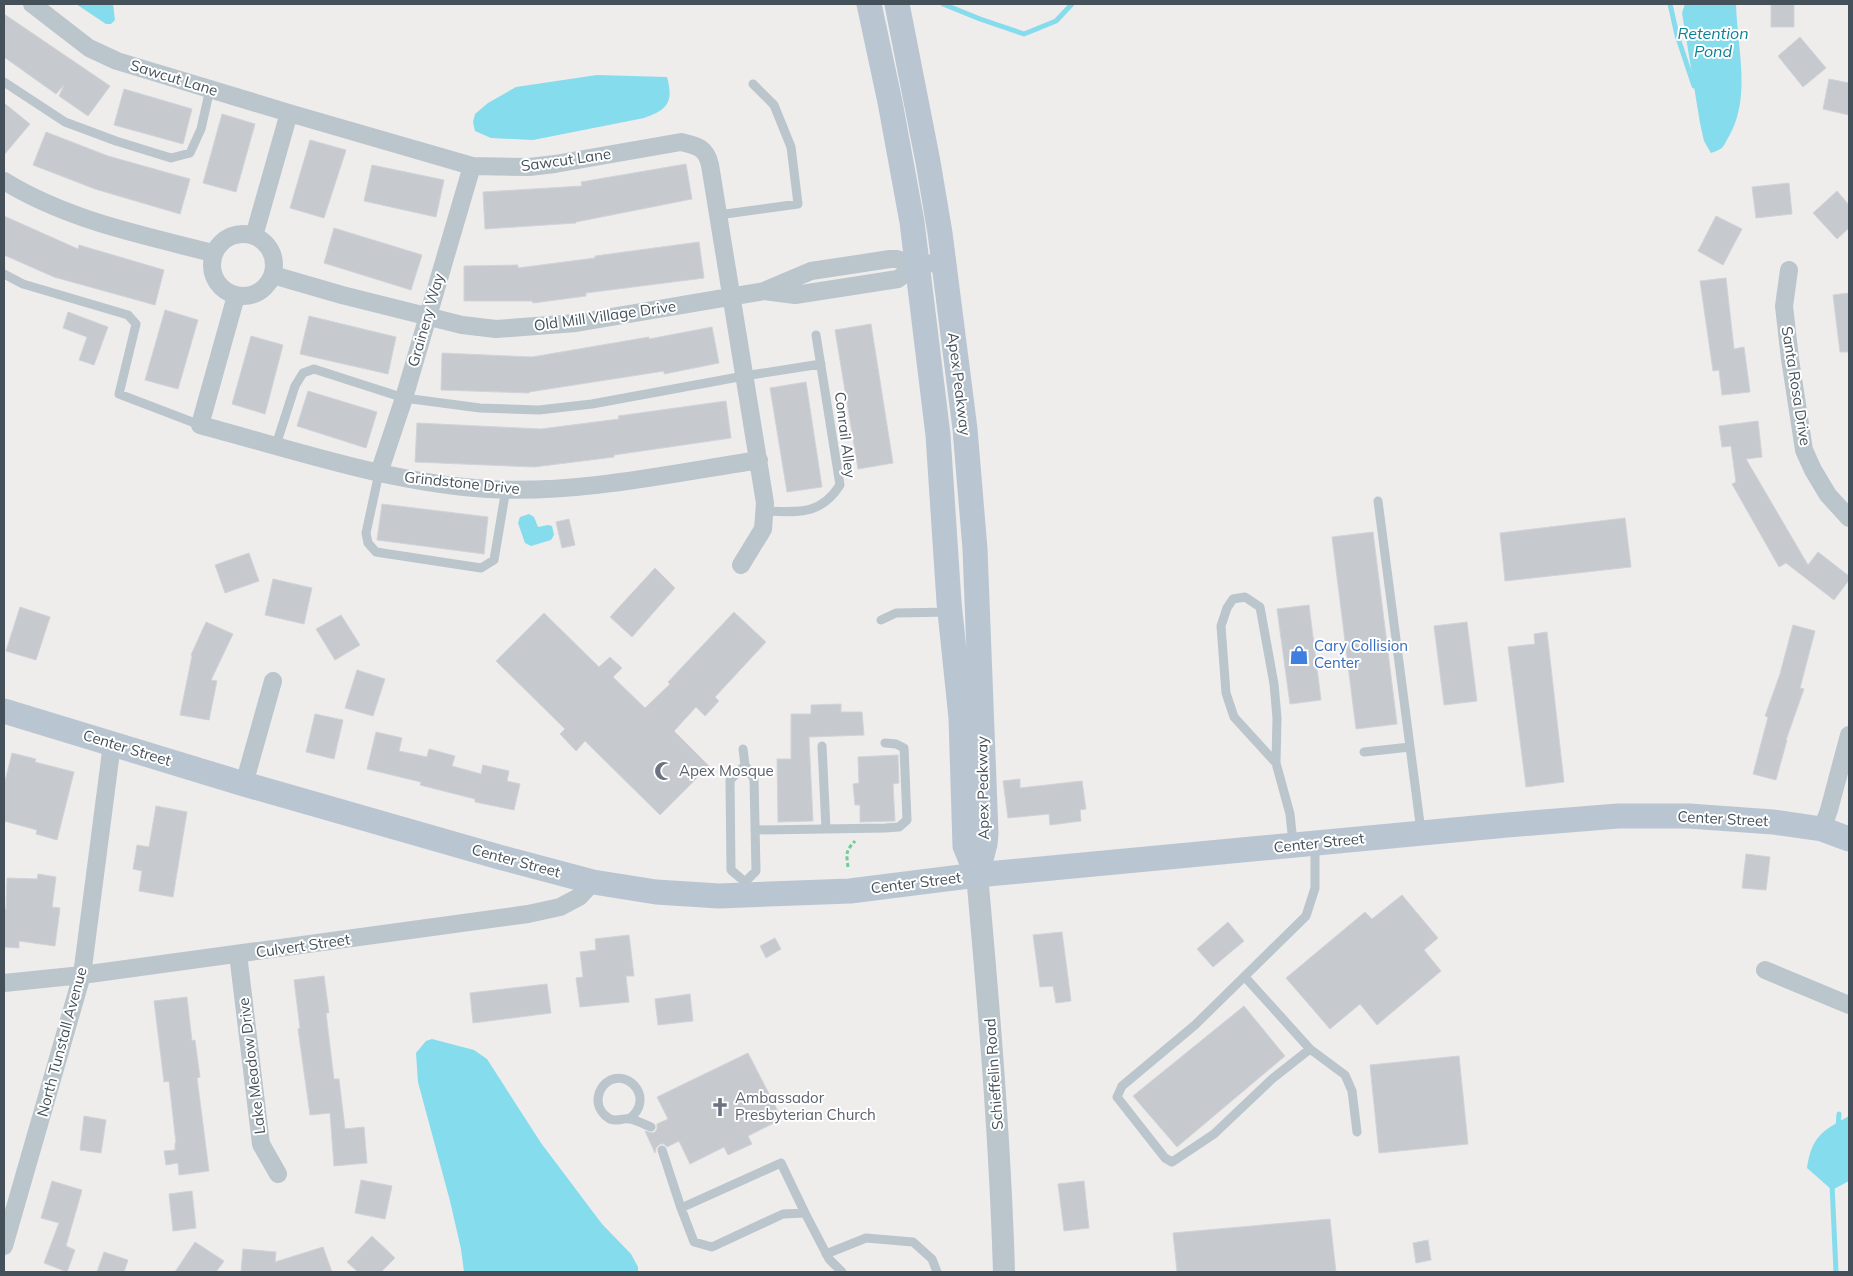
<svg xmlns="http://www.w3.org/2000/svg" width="1853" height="1276" font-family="Mulish,sans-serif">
  <rect width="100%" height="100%" fill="#efecec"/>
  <path fill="#85dcec" d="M76 4H113L115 20 111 24H106Z
    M1685 4H1736C1737 48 1752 98 1728 138 1726 141 1724 146 1722 148 1719 150 1714 152 1711 153L1704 141 1700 123 1682 13Z
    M597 75 667 77C674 103 667 110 644 118L533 140 491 138 475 131 473 122 475 114 488 103 516 87Z
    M529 514 534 517 538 527 548 525 552 526 554 535 551 540 531 546 525 543 518 523 520 517Z
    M432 1039 474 1050 487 1059 541 1143 602 1224 631 1254 638 1267V1272H464L461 1249 450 1201 418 1082 416 1053 426 1041Z
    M1849 1116V1181L1832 1190 1807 1168C1812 1136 1822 1131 1849 1116Z"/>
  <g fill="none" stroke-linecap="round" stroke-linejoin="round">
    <path stroke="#85dcec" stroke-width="5" d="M943 4 980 19 1024 34 1056 21 1072 4
      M1670 4 1677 35 1694 86
      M1838 1128 1839 1114
      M1832 1184 1836 1272"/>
  </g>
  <path fill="#c6cacf" stroke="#d0d3d8" d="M1771 4H1794V27H1771Z
    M4 14 110 86 88 116 59 96 64 85 56 94 4 57Z
    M1800 37 1826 68 1803 87 1778 56Z
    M1829 79 1849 83V115L1823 109Z
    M124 89 192 109 183 144 114 125Z
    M4 103 30 124 4 155Z
    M222 114 255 124 236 192 203 183Z
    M46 132 108 156 190 179 180 214 95 189 33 165Z
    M310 140 346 150 324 218 290 208Z
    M686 164 692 199 576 222V223L485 229 483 192 582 186 581 182Z
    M372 165 444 180 436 217 364 201Z
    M1789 183 1792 214 1756 218 1752 187Z
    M1837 191 1849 205V228L1837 239 1813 213Z
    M4 216 78 249 79 245 164 270 155 305 54 277 4 255Z
    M1716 216 1742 229 1723 265 1698 251Z
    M334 228 422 255 411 290 324 263Z
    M699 242 704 278 586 293V296L533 303 532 301H464V266L518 265V268L595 258V256Z
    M1726 278 1734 349 1744 347 1750 392 1722 395 1719 370 1713 371 1700 281Z
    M1849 293V352H1840L1833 295Z
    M165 310 198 320 178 389 145 380Z
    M68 312 108 327 94 365 79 360 87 337 63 328Z
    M309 316 396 337 388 374 300 354Z
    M871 324 893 463 858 469 835 330Z
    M712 327 719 363 664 374V371L529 392V393L441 390 442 353 532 357 649 337V339Z
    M251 336 283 345 265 414 232 404Z
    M806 382 822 487 787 492 770 388Z
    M308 391 377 412 366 448 297 426Z
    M726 401 731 438 614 455V457L534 467 415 462 417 423 541 429 619 419 618 416Z
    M1758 421 1762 457 1746 459 1808 565 1818 552 1849 576V580L1834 600 1786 563 1779 567 1732 484 1736 482 1731 446 1722 447 1719 426Z
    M382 504 488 517 484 554 377 540Z
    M1625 518 1631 567 1505 581 1500 533Z
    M569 519 575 545 562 548 556 522Z
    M1373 532 1397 724 1356 729 1332 537Z
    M249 553 259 581 225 593 215 565Z
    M655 568 675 588 632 637 610 617Z
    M273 579 312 588 304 624 265 615Z
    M1309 605 1321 700 1290 704 1277 609Z
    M20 607 50 617 36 660 6 651Z
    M734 612 766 642 715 697 719 701 705 716 696 707 674 731 709 766 660 815 585 741 576 751 560 734 565 729 496 661 544 613 599 667 610 657 622 668 613 677 645 708 670 684 668 682Z
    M341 615 360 645 335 660 316 629Z
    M206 622 233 634 211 680 217 681 209 720 180 715 192 656 191 655Z
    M1467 622 1477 701 1444 705 1434 626Z
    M1793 625 1815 631 1800 688 1804 689 1786 740H1787L1776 780 1753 774 1768 717 1765 716 1780 674Z
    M1547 632 1564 782 1526 787 1508 647 1535 644 1534 634Z
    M357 670 385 679 373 716 345 708Z
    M841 704V712H862L864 735 809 737 813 821 778 822 777 759H791V714H811V705Z
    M315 714 343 720 334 759 306 752Z
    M376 732 402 738 399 751 427 757 429 749 455 756 452 766 481 774 483 765 509 771 507 781 520 784 514 810 475 802V799L420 785 421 782 367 769Z
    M12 753 36 759 35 762 74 772 57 840 36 834 37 830 4 821V785Z
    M898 755 899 783 893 784 895 821 860 822V805H855L853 784 859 783 858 757Z
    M1020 779V788L1082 781 1086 809 1080 810 1081 821 1050 825 1049 814 1008 818 1003 781Z
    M156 806 187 812 173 897 139 891 142 871 133 869 137 845 149 847Z
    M1746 854 1770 857 1766 890 1742 888Z
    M38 874 56 877 52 907 60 908 55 946 19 941V948L4 947V909H6L7 878 37 879Z
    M1402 895 1438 938 1424 950 1441 971 1377 1025 1360 1004 1330 1029 1286 978 1365 912 1372 919Z
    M1228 922 1244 941 1213 967 1197 949Z
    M1062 932 1071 1001 1056 1003 1053 986 1040 987 1033 935Z
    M629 935 634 976H626L629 1002 580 1007 576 978 583 977 580 952 596 950 595 939Z
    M775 938 781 949 766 958 760 946Z
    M324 976 329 1013H326L334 1079H339L345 1129 364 1127 367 1163 334 1166 330 1113 310 1115 298 1029 300 1028 294 980Z
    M547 984 551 1013 473 1023 470 993Z
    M690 994 693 1021 658 1025 655 999Z
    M187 997 192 1041 195 1040 200 1077 197 1078 209 1171 179 1175 178 1163 166 1165 164 1151 175 1150V1143H176L169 1081 164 1082 154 1001Z
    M1244 1006 1285 1056 1177 1147 1133 1096Z
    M748 1053 782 1119 748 1136 752 1144 728 1155 724 1147 690 1164 679 1141 667 1147 664 1144H660L656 1148 655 1153 645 1131 652 1133 655 1132 657 1129V1124L668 1119 657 1097Z
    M1459 1056 1468 1144 1379 1153 1370 1065Z
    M84 1116 106 1120 101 1153 80 1150Z
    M361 1180 392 1186 385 1219 355 1213Z
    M52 1181 82 1190 66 1246 75 1250 67 1272 44 1263 59 1223 41 1218Z
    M1084 1181 1089 1228 1064 1231 1058 1184Z
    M192 1191 196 1228 173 1231 169 1194Z
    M1330 1219 1336 1272H1177L1173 1233Z
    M372 1236 395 1258 381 1272H358L347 1262Z
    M1428 1240 1431 1260 1416 1263 1413 1243Z
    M195 1242 224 1261 216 1272H175Z
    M323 1247 332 1272H241L243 1249 276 1252 275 1262Z
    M104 1252 128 1260 124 1272H97Z"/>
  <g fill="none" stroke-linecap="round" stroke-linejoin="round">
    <path stroke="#70cd9a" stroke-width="3" stroke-dasharray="4 2.5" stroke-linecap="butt" d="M848 867C846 852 846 851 855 841"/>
    <path stroke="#bac5cc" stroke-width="9" d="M4 82 65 122 116 141 171 158 190 153 201 129 210 89
      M718 215 798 204 791 147 774 105 753 84
      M4 274 23 284 128 315 136 324 119 394 200 425
      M276 445 295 386 303 373 314 369 404 398 480 408 539 410 592 404 744 376 821 364
      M379 473 366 533 368 543 376 552 481 568 494 560 506 489
      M1378 501 1421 831
      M765 511C798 512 820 516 840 485L816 335
      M881 620 896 613 950 612
      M822 746 826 829
      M743 749 745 765
      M1364 752 1410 747
      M1276 763 1234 717 1226 693 1221 626 1227 608 1233 599 1245 597 1260 607 1274 684 1277 718 1276 763 1290 814 1293 843
      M755 830 885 828 899 827 907 820 904 748 896 744 885 743
      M745 892V882L756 871 754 779 745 765 730 780 731 870 745 882
      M1245 977 1310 1049 1272 1079 1214 1134 1172 1162 1165 1158 1117 1097 1122 1086 1195 1025 1306 916 1315 888V844
      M1310 1049 1345 1075 1352 1091 1357 1132
      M629 1119C658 1097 623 1063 603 1086 600 1090 598 1095 598 1100 598 1108 603 1115 610 1119 617 1122 622 1118 629 1119 635 1119 645 1125 651 1127
      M662 1150 681 1208 694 1242 712 1247 783 1214 805 1213 829 1259 842 1272
      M681 1208 781 1163 805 1213
      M826 1254 866 1238 913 1242 932 1259 937 1272"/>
    <path stroke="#bac5cc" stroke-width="18" d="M32 4 89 48 117 61 289 113 472 166 529 167 555 164 681 142C697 146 706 147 710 165L765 503 763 529 741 565
      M4 181C67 220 142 235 213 253
      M212 265a31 31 0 1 1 62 0a31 31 0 1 1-62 0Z
      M254 236 289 113
      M1789 270 1784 306 1790 359 1804 450 1813 470 1828 495 1849 518
      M273 275 342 295 462 325 496 329 576 323 764 291 795 295 898 279 916 265
      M764 291 811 271 890 259H897L916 265 943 262
      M236 296 200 425C294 450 390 483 488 489 578 494 669 474 759 460
      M379 473 404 398 472 166
      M244 784 273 681
      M1822 829 1829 810 1849 735
      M238 954 261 1144 278 1174
      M1765 970 1849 1005
      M4 983 82 975 528 914 560 907 579 897 593 882
      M4 1246 82 975 112 744"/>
    <path stroke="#bac5cc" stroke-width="22" d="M977 875C989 1008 1000 1140 1004 1272"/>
    <path stroke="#b9c6d1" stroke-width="25" d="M869 4 890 102 912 222 938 435 949 602 961 718 965 846 977 875
      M897 4 928 162 940 233 965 429 975 549 986 833 985 844 977 875
      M4 711 244 784 499 857 593 882 656 892 719 896 850 891 977 875 1507 825 1618 816H1689L1773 822 1822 829 1849 839"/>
  </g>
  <defs>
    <g id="shop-bare" transform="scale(1.5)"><path d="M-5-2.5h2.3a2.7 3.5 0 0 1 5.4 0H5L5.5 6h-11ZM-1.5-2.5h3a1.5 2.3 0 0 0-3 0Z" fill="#3f7fe0" stroke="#fff" stroke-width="2.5" paint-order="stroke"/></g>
    <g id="mosque-bare" transform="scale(1.5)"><path d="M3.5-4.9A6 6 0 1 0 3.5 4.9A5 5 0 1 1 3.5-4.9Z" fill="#6b7280" stroke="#fff" stroke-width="2.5" paint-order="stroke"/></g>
    <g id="church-bare" transform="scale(1.5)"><path d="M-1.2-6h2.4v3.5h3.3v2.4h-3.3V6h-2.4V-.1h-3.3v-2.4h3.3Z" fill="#6b7280" stroke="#fff" stroke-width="2.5" paint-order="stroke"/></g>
  </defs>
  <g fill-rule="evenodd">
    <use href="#shop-bare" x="1299" y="655"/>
    <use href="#mosque-bare" x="664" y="771"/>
    <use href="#church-bare" x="720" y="1107"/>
  </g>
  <g text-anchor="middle" stroke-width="4" stroke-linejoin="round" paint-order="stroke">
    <g font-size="15" fill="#44515a" stroke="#fff">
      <text transform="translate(174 78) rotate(17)" y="5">Sawcut Lane</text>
      <text transform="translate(566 160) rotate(-8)" y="5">Sawcut Lane</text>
      <text transform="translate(605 316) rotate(-8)" y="5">Old Mill Village Drive</text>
      <text transform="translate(426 320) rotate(-74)" y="5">Grainery Way</text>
      <text transform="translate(959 384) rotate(83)" y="5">Apex Peakway</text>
      <text transform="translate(1796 386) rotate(81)" y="5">Santa Rosa Drive</text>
      <text transform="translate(845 435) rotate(83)" y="5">Conrail Alley</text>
      <text transform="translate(462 483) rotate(6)" y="5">Grindstone Drive</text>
      <text transform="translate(127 748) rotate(17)" y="5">Center Street</text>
      <text transform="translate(983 788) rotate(-91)" y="5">Apex Peakway</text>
      <text transform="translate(1723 819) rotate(3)" y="5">Center Street</text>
      <text transform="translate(1319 843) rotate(-6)" y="5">Center Street</text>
      <text transform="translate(516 861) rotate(15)" y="5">Center Street</text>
      <text transform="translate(916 883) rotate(-7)" y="5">Center Street</text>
      <text transform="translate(303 946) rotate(-8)" y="5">Culvert Street</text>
      <text transform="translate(62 1042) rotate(-75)" y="5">North Tunstall Avenue</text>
      <text transform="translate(252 1066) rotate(-97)" y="5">Lake Meadow Drive</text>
      <text transform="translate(994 1074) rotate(-94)" y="5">Schieffelin Road</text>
    </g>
    <g font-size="15" fill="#366cbe" stroke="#fff" text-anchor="start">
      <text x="1314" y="651">Cary Collision<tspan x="1314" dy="17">Center</tspan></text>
    </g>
    <g font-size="15" fill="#5b616d" stroke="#fff" text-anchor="start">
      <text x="679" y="776">Apex Mosque</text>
      <text x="735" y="1103">Ambassador<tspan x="735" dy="17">Presbyterian Church</tspan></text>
    </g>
    <g font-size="16" font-style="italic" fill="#0b8298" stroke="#fff">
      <text x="1713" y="39">Retention<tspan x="1713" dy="18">Pond</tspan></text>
    </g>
  </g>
  <rect width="1853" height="1276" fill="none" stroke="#44515a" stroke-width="10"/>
</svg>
